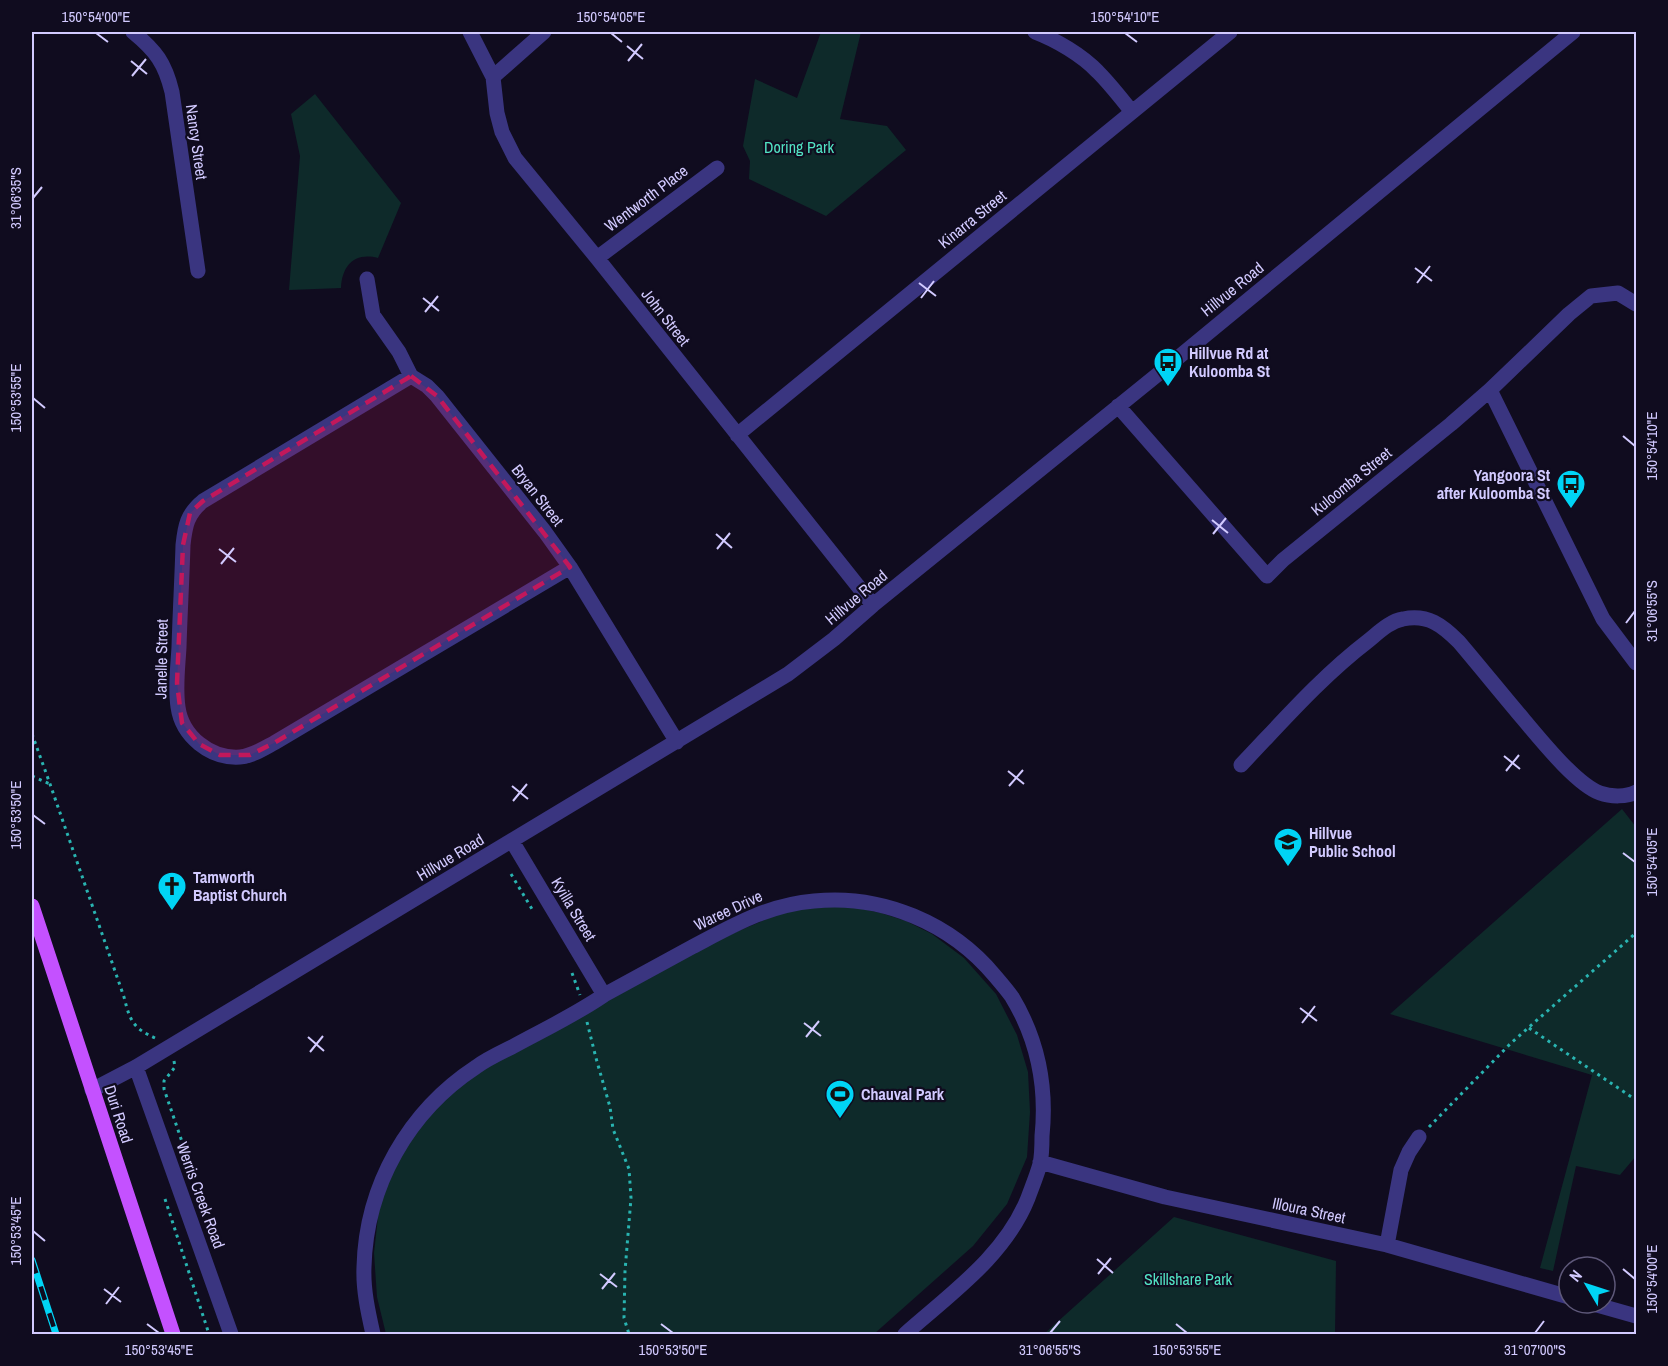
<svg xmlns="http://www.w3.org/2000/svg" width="1668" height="1366" font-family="'Archivo Narrow',sans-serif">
  <rect width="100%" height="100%" fill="#100c1f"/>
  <path fill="#0e2a2a" d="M821 32H861L840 119 887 126 906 150 826 216 749 179 750 161 743 146 755 79 797 98Z
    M315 94 401 203 378 258C354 252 342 266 341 288L289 290 300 156 291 114Z
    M1622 809 1636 827V1156L1620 1175 1576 1166 1553 1271 1540 1268 1592 1075 1390 1014Z
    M840 904 881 913 906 921 932 934 964 958 996 994 1017 1035 1028 1072 1030 1112 1027 1157 1007 1204 973 1246 874 1334H386L377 1297 374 1253 380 1199 403 1148 436 1103 480 1067 686 953 800 905Z
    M1174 1217 1336 1261 1335 1334H1044Z"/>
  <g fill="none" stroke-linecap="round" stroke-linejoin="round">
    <path stroke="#29b4b1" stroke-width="3" stroke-dasharray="3 4.5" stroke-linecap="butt" d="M32 734 50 784 124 997C130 1021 133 1028 155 1038
      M32 776 50 784
      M511 874 532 909
      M572 973 580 995
      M587 1022 596 1058 610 1107 613 1129 629 1169 631 1198 625 1271 624 1318 629 1334
      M1529 1028 1636 1100
      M174 1061 175 1067 164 1081V1089L192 1171 189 1174
      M1429 1127 1511 1043 1636 933
      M165 1199 209 1334"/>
    <path stroke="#3a3580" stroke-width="15" d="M133 32C156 51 165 63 172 92L198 271
      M470 32 493 77 497 113 502 132 515 158 597 258 873 605
      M1035 32C1056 40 1082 55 1098 72 1110 84 1121 98 1132 112
      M493 77 544 32
      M597 258 717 168
      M367 279 373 315 399 352 411 376 427 386 437 396 545 532 570 567 677 742
      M411 376 203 501C187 514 185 526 183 545 182 579 180 613 179 647 178 666 175 687 178 707 182 736 210 759 240 757 252 756 263 749 274 743L570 567
      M1490 390 1603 619 1636 663
      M1118 406 1267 576 1283 560 1451 424 1490 390 1569 314 1591 296 1618 293 1636 304
      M737 435 1230 32
      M1241 765C1282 722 1321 677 1368 641 1378 633 1390 621 1403 619 1428 614 1442 625 1459 642 1481 668 1502 694 1524 720 1541 740 1576 784 1600 793 1611 797 1627 797 1636 792
      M512 841 604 995
      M136 1067 231 1334
      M92 1090 136 1067 788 674 834 639 873 605 1157 375 1573 32
      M1040 1162 1165 1197 1387 1245 1569 1297
      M1387 1245 1401 1170 1409 1152 1419 1137
      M1590 1303 1636 1316
      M373 1334C368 1312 363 1289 364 1267 366 1185 409 1111 476 1067 487 1059 500 1053 512 1047 543 1030 575 1015 604 995 633 979 663 963 692 947 732 926 767 905 814 901 882 894 951 923 995 976 1001 983 1007 990 1012 997 1038 1040 1047 1087 1042 1136 1042 1145 1042 1155 1040 1164 1037 1175 1032 1187 1028 1198 1005 1256 950 1294 905 1334"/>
    <path stroke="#c451ff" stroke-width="15" d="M32 906 173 1334"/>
    <g stroke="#00d4f5" stroke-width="7">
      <path id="rail" d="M32 1260 56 1334"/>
    </g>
    <use href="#rail" stroke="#100c1f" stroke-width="4.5" stroke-dasharray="14" stroke-linecap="butt"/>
  </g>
  <path fill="#c2185b" fill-opacity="0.2" stroke="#c2185b" stroke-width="4.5" stroke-dasharray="12 8" stroke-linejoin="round" d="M411 376 437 396 570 567 274 743 250 755H220L199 744 182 723 177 683 183 545 190 513 203 501Z"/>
  <path fill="none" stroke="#d2caff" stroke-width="2" d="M96 33 108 42M611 33 622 42M1125 33 1137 42M627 46 643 59M131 61 147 74M628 61 642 44M132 76 146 59M33 198 42 187M1415 268 1432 281M919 283 936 296M1417 283 1430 266M423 298 439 311M921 298 934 281M425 312 438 296M33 398 45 408M1623 436 1635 446M1212 520 1228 533M716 534 732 548M1213 534 1226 518M219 549 236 562M717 549 730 533M221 564 234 548M1626 623 1635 611M1504 756 1520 769M1008 771 1024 784M1506 771 1519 755M512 786 528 799M1009 786 1023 770M513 801 527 784M33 815 45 824M1623 853 1635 862M1300 1008 1317 1021M804 1023 821 1036M1302 1023 1315 1006M308 1037 324 1051M806 1037 819 1021M310 1052 323 1036M33 1231 45 1241M1097 1259 1113 1273M1623 1269 1635 1279M600 1274 617 1287M1098 1274 1111 1258M104 1289 121 1302M602 1289 615 1273M106 1304 119 1287M147 1324 159 1333M661 1324 673 1333M1176 1324 1187 1333M1050 1333 1060 1321M1535 1333 1544 1321"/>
  <defs>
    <g id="bus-pin" transform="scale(1.5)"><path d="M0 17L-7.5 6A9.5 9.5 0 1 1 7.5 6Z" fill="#00d4f5" stroke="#100c1f"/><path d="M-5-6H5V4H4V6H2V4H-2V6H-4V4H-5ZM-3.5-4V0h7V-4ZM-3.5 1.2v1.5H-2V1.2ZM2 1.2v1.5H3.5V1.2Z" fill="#111"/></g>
    <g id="school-pin" transform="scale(1.5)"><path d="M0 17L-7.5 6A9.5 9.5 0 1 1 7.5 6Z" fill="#00d4f5" stroke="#100c1f"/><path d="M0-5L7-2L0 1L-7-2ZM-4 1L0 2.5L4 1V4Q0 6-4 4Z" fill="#111"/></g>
    <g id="church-pin" transform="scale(1.5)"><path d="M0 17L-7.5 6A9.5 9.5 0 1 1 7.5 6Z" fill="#00d4f5" stroke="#100c1f"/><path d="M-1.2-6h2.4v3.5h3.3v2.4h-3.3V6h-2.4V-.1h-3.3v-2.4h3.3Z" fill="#111"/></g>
    <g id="stadium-pin" transform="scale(1.5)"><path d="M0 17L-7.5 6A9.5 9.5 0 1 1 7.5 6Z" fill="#00d4f5" stroke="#100c1f"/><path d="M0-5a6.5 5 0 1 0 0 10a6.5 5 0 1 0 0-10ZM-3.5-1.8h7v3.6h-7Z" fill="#111"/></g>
  </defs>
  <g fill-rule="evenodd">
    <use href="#bus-pin" x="1168" y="362"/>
    <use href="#bus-pin" x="1571" y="484"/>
    <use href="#school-pin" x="1288" y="842"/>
    <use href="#church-pin" x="172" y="886"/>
    <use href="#stadium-pin" x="840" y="1094"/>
  </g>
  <g text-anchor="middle" stroke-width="4.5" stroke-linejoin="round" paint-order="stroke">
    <g font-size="16" fill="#d2caff" stroke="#100c1f">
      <text transform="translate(197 142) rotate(82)" y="6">Nancy Street</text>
      <text transform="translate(646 198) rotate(-37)" y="6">Wentworth Place</text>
      <text transform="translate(972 219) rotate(-39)" y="6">Kinarra Street</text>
      <text transform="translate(1232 289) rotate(-39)" y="6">Hillvue Road</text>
      <text transform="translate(666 317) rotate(52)" y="6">John Street</text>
      <text transform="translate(1351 481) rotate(-39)" y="6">Kuloomba Street</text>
      <text transform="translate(538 495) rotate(52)" y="6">Bryan Street</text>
      <text transform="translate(856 597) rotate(-40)" y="6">Hillvue Road</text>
      <text transform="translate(161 659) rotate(-89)" y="6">Janelle Street</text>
      <text transform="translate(450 857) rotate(-31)" y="6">Hillvue Road</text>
      <text transform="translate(574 909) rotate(59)" y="6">Kyilla Street</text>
      <text transform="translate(728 910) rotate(-25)" y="6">Waree Drive</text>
      <text transform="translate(119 1114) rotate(72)" y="6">Duri Road</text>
      <text transform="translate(201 1195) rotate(70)" y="6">Werris Creek Road</text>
      <text transform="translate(1309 1210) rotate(12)" y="6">Illoura Street</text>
    </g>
    <g font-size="16" fill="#52e3c4" stroke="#100c1f">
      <text x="799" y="153">Doring Park</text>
      <text x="1188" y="1285">Skillshare Park</text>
    </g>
    <g font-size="16" font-weight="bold" fill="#d2caff" stroke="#100c1f" text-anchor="start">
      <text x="1189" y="359">Hillvue Rd at<tspan x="1189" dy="18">Kuloomba St</tspan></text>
      <text x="1550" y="481" text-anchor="end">Yangoora St<tspan x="1550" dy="18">after Kuloomba St</tspan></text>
      <text x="1309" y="839">Hillvue<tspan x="1309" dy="18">Public School</tspan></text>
      <text x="193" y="883">Tamworth<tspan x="193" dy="18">Baptist Church</tspan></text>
      <text x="861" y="1100">Chauval Park</text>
    </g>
  </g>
  <rect width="1668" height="1366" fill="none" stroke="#100c1f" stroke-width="66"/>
  <g transform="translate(1587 1285) rotate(309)"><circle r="28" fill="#100c1f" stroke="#5e5879" stroke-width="1.5"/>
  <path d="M0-4.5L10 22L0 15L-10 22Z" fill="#00d4f5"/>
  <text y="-9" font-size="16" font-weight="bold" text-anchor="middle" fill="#d2caff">N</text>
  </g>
  <rect x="33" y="33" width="1602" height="1300" fill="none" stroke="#d2caff" stroke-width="2"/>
  <g font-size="15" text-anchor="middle" fill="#d2caff">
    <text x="96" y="22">150°54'00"E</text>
    <text x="611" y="22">150°54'05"E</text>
    <text x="1125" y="22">150°54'10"E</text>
    <text transform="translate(16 198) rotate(-90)" y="5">31°06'35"S</text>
    <text transform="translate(16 398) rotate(-90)" y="5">150°53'55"E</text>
    <text transform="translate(1652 446) rotate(-90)" y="5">150°54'10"E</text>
    <text transform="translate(1652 611) rotate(-90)" y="5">31°06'55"S</text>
    <text transform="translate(16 815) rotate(-90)" y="5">150°53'50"E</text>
    <text transform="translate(1652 862) rotate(-90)" y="5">150°54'05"E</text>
    <text transform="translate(16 1231) rotate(-90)" y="5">150°53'45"E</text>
    <text transform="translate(1652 1279) rotate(-90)" y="5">150°54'00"E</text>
    <text x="159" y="1355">150°53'45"E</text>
    <text x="673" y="1355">150°53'50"E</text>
    <text x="1050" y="1355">31°06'55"S</text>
    <text x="1187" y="1355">150°53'55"E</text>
    <text x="1535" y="1355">31°07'00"S</text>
  </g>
</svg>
